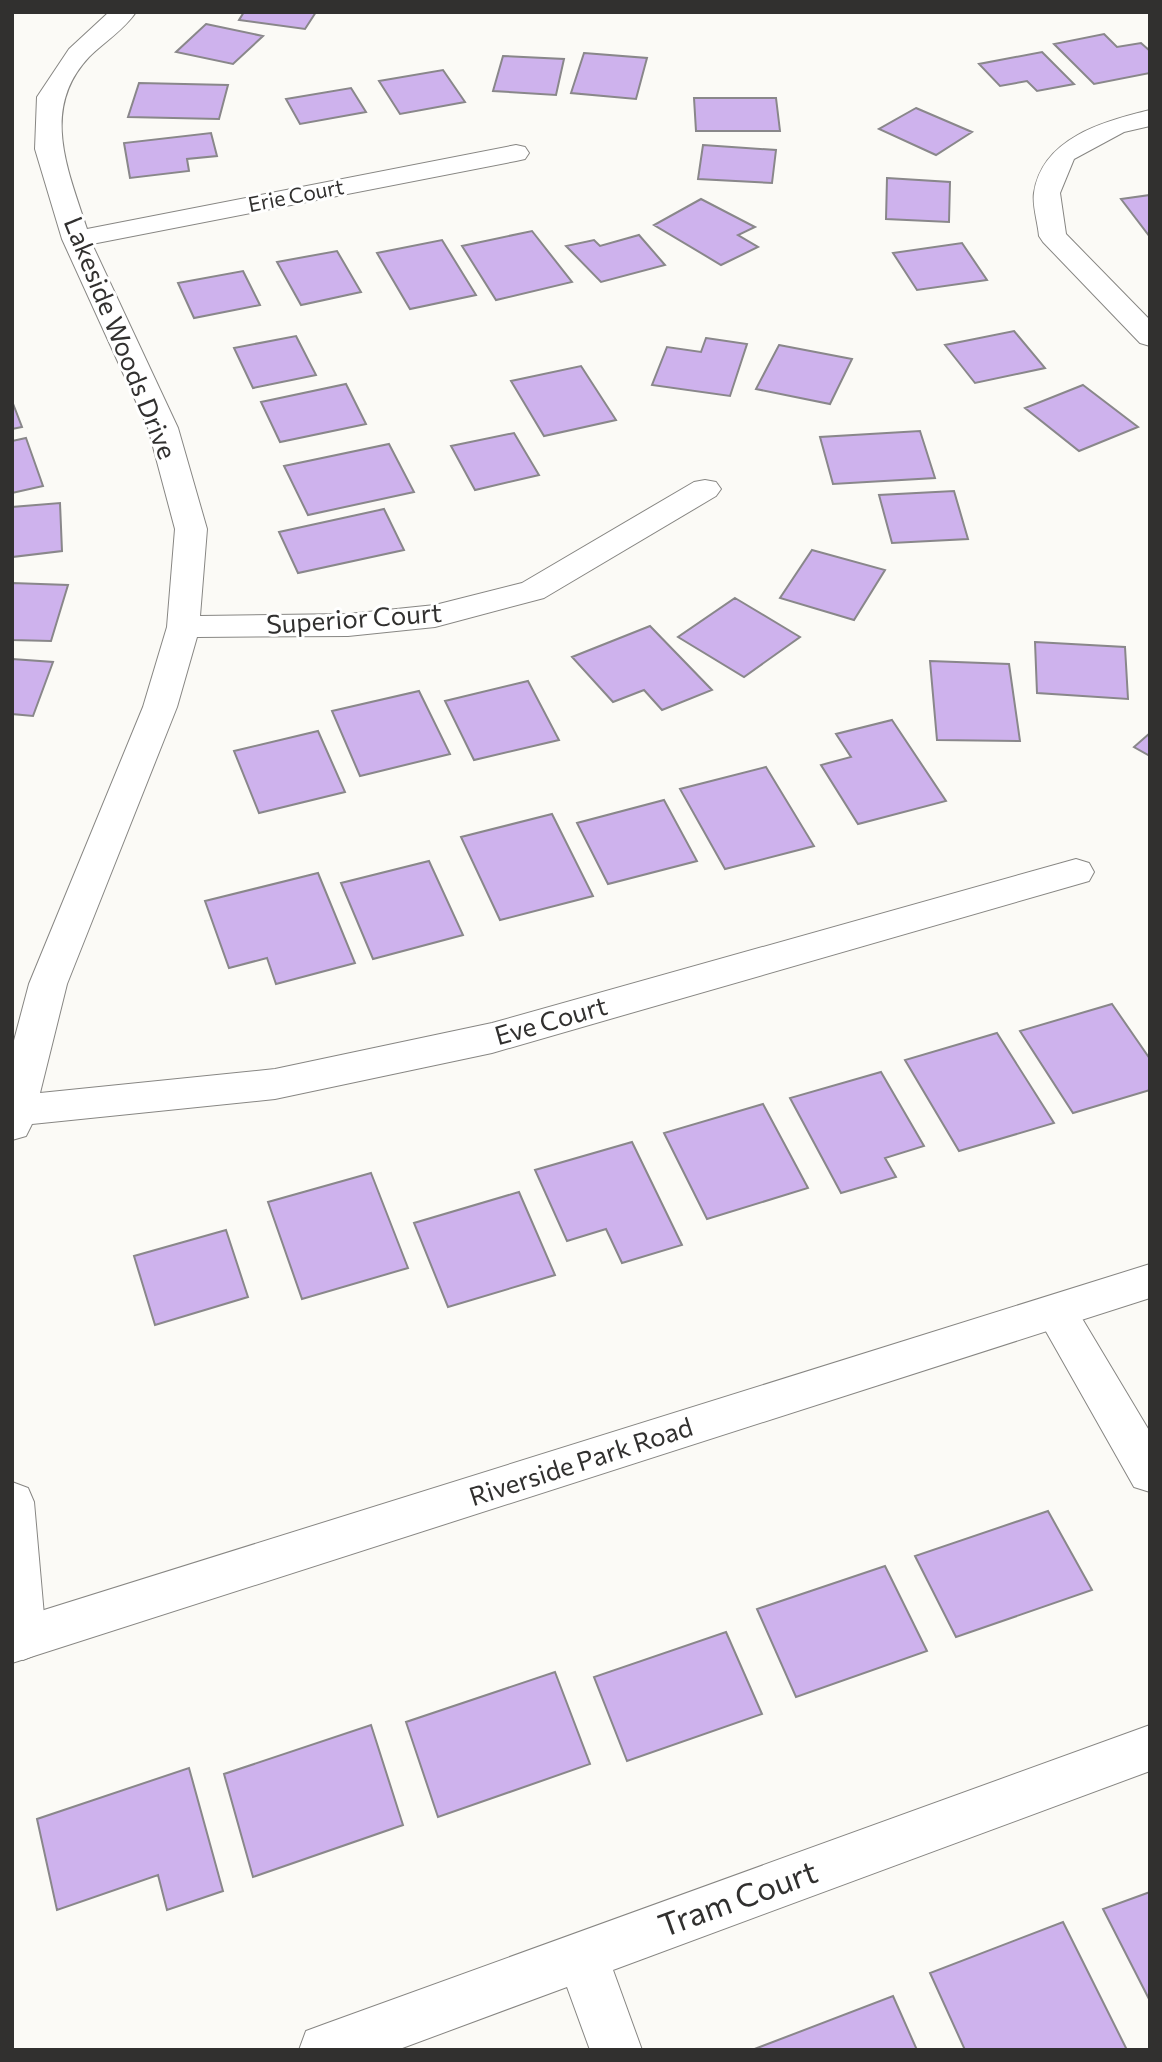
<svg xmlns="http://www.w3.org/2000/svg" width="1162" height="2062" font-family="Commissioner,sans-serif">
  <rect width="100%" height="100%" fill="#fbfaf6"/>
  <path fill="#ceb2ed" stroke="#89878a" stroke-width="2" d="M244 12H316L305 29 239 20Z
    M206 24 263 36 233 64 176 52Z
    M1104 34 1117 47 1141 43 1150 51V73L1094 84 1054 44Z
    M1042 52 1074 84 1037 91 1027 81 1000 86 979 64Z
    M584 53 647 58 636 99 571 93Z
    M503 56 564 59 556 95 493 91Z
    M443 70 465 102 400 114 379 81Z
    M139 83 228 85 219 119 128 117Z
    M351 88 366 112 300 124 286 99Z
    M694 98H776L780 131H696Z
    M916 108 972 132 936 155 879 129Z
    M211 133 217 156 187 159 189 171 130 178 124 143Z
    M703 145 776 150 772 183 698 179Z
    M887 178 950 182 949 222 886 219Z
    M1150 195V237L1121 199Z
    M701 199 755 227 738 235 758 247 721 265 654 225Z
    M532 231 572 282 496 300 462 246Z
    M639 235 665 265 601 282 566 246 594 240 600 246Z
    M442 240 476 295 410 309 377 253Z
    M962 243 987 280 917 290 893 253Z
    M337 251 361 292 301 305 277 262Z
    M243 271 260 305 194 318 178 283Z
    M1014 331 1045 368 975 383 945 345Z
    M296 336 316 375 253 388 234 348Z
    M706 338 747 344 730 396 652 385 667 347 701 352Z
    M779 345 852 359 830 404 756 389Z
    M581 366 616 420 544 436 511 381Z
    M346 384 366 424 280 442 261 402Z
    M1083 385 1138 427 1079 451 1025 408Z
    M12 401 22 427 12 429Z
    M920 431 935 478 833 484 820 437Z
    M514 433 539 475 475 490 451 446Z
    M26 438 43 486 12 493V441Z
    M389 444 414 492 308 515 284 466Z
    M954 491 968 539 892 543 879 495Z
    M60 503 62 551 12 557V507Z
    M384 509 404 550 298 573 279 532Z
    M812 550 885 570 854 620 780 598Z
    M12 583 68 585 51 641 12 640Z
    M735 598 800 637 744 677 678 637Z
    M650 626 712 690 662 710 644 690 613 702 572 657Z
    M1035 642 1125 647 1128 699 1037 693Z
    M12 659 53 662 33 716 12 714Z
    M930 661 1009 664 1020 741 937 740Z
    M528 681 559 740 474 760 445 701Z
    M419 691 450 754 360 776 332 711Z
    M892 720 946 801 858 824 821 765 851 757 836 734Z
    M318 731 345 792 259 813 234 751Z
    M1150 733V756L1134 747Z
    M766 767 814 846 725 869 680 789Z
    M664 800 697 861 608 884 577 823Z
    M552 814 593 896 500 920 461 837Z
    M429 861 463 935 373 959 341 883Z
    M318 873 355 963 276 984 267 958 229 968 205 901Z
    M1112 1004 1150 1059V1090L1073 1113 1020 1031Z
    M997 1033 1054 1123 959 1151 905 1060Z
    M881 1072 924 1146 885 1158 896 1177 841 1193 790 1098Z
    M763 1104 808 1188 707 1219 664 1133Z
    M632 1142 682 1245 622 1263 606 1229 567 1241 535 1170Z
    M371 1173 408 1268 302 1299 268 1202Z
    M519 1192 555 1275 448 1307 414 1223Z
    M226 1230 248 1297 155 1325 134 1256Z
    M1048 1511 1092 1590 956 1637 915 1556Z
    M885 1566 927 1651 796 1697 757 1609Z
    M726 1632 762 1714 627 1761 594 1677Z
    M555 1672 590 1764 438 1817 406 1722Z
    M371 1725 403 1825 253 1877 224 1774Z
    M189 1768 223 1891 167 1910 158 1875 57 1910 37 1819Z
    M1150 1892V2001L1103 1909Z
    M1063 1922 1127 2050H965L930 1973Z
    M893 1996 917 2050H752Z"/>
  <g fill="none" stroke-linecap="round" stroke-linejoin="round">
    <g stroke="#878683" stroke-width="2">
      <path id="street" d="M109 12H136C124 30 104 42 89 57 40 109 68 170 87 229L516 145 525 147 529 153 525 159 516 161 92 244 178 428 207 529 200 616 348 614 435 605 522 583 694 482 705 480 716 482 721 489 716 496 544 598 435 627 348 636 197 637 177 707 67 984 40 1093 275 1069 492 1023 1076 859 1089 863 1094 872 1089 881 492 1053 275 1099 32 1124 26 1136 12 1140V1048L29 984 143 707 167 627 175 529 148 428 62 239 35 149 37 97 69 49Z
        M1150 110V126L1124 132 1074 159 1060 193 1066 234 1150 320V346L1140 343 1043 242 1039 236C1038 223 1032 205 1034 193 1042 138 1104 121 1150 110Z
        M1056 1294 1071 1300 1150 1432V1492L1134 1487 1035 1312 1041 1300Z
        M12 1482 28 1488 34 1502 46 1638 40 1653 23 1660 12 1655Z
        M1150 1725V1771L613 1970 642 2050H590L567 1987 397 2050H299L306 2031 325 2024Z"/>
    </g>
    <g stroke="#878683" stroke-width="2">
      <path id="secondary" d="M1150 1264V1298L12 1663V1620Z"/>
    </g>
    <use href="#street" fill="#fff" fill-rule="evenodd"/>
    <use href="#secondary" fill="#fff" fill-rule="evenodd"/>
  </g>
  <g text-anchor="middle" stroke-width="6" stroke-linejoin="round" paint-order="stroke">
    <g font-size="21" fill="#31302f" stroke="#fff">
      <text transform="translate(296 196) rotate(-11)" y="7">Erie Court</text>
    </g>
    <g font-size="26" fill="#31302f" stroke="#fff">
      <text transform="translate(120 338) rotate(68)" y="9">Lakeside Woods Drive</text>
      <text transform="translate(354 619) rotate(-4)" y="9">Superior Court</text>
      <text transform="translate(551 1021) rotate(-16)" y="9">Eve Court</text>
      <text transform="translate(581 1462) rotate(-18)" y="9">Riverside Park Road</text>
    </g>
    <g font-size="32" fill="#31302f" stroke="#fff">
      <text transform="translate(738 1899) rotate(-20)" y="11">Tram Court</text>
    </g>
  </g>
  <rect width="1162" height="2062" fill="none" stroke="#31302f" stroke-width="28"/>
</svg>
